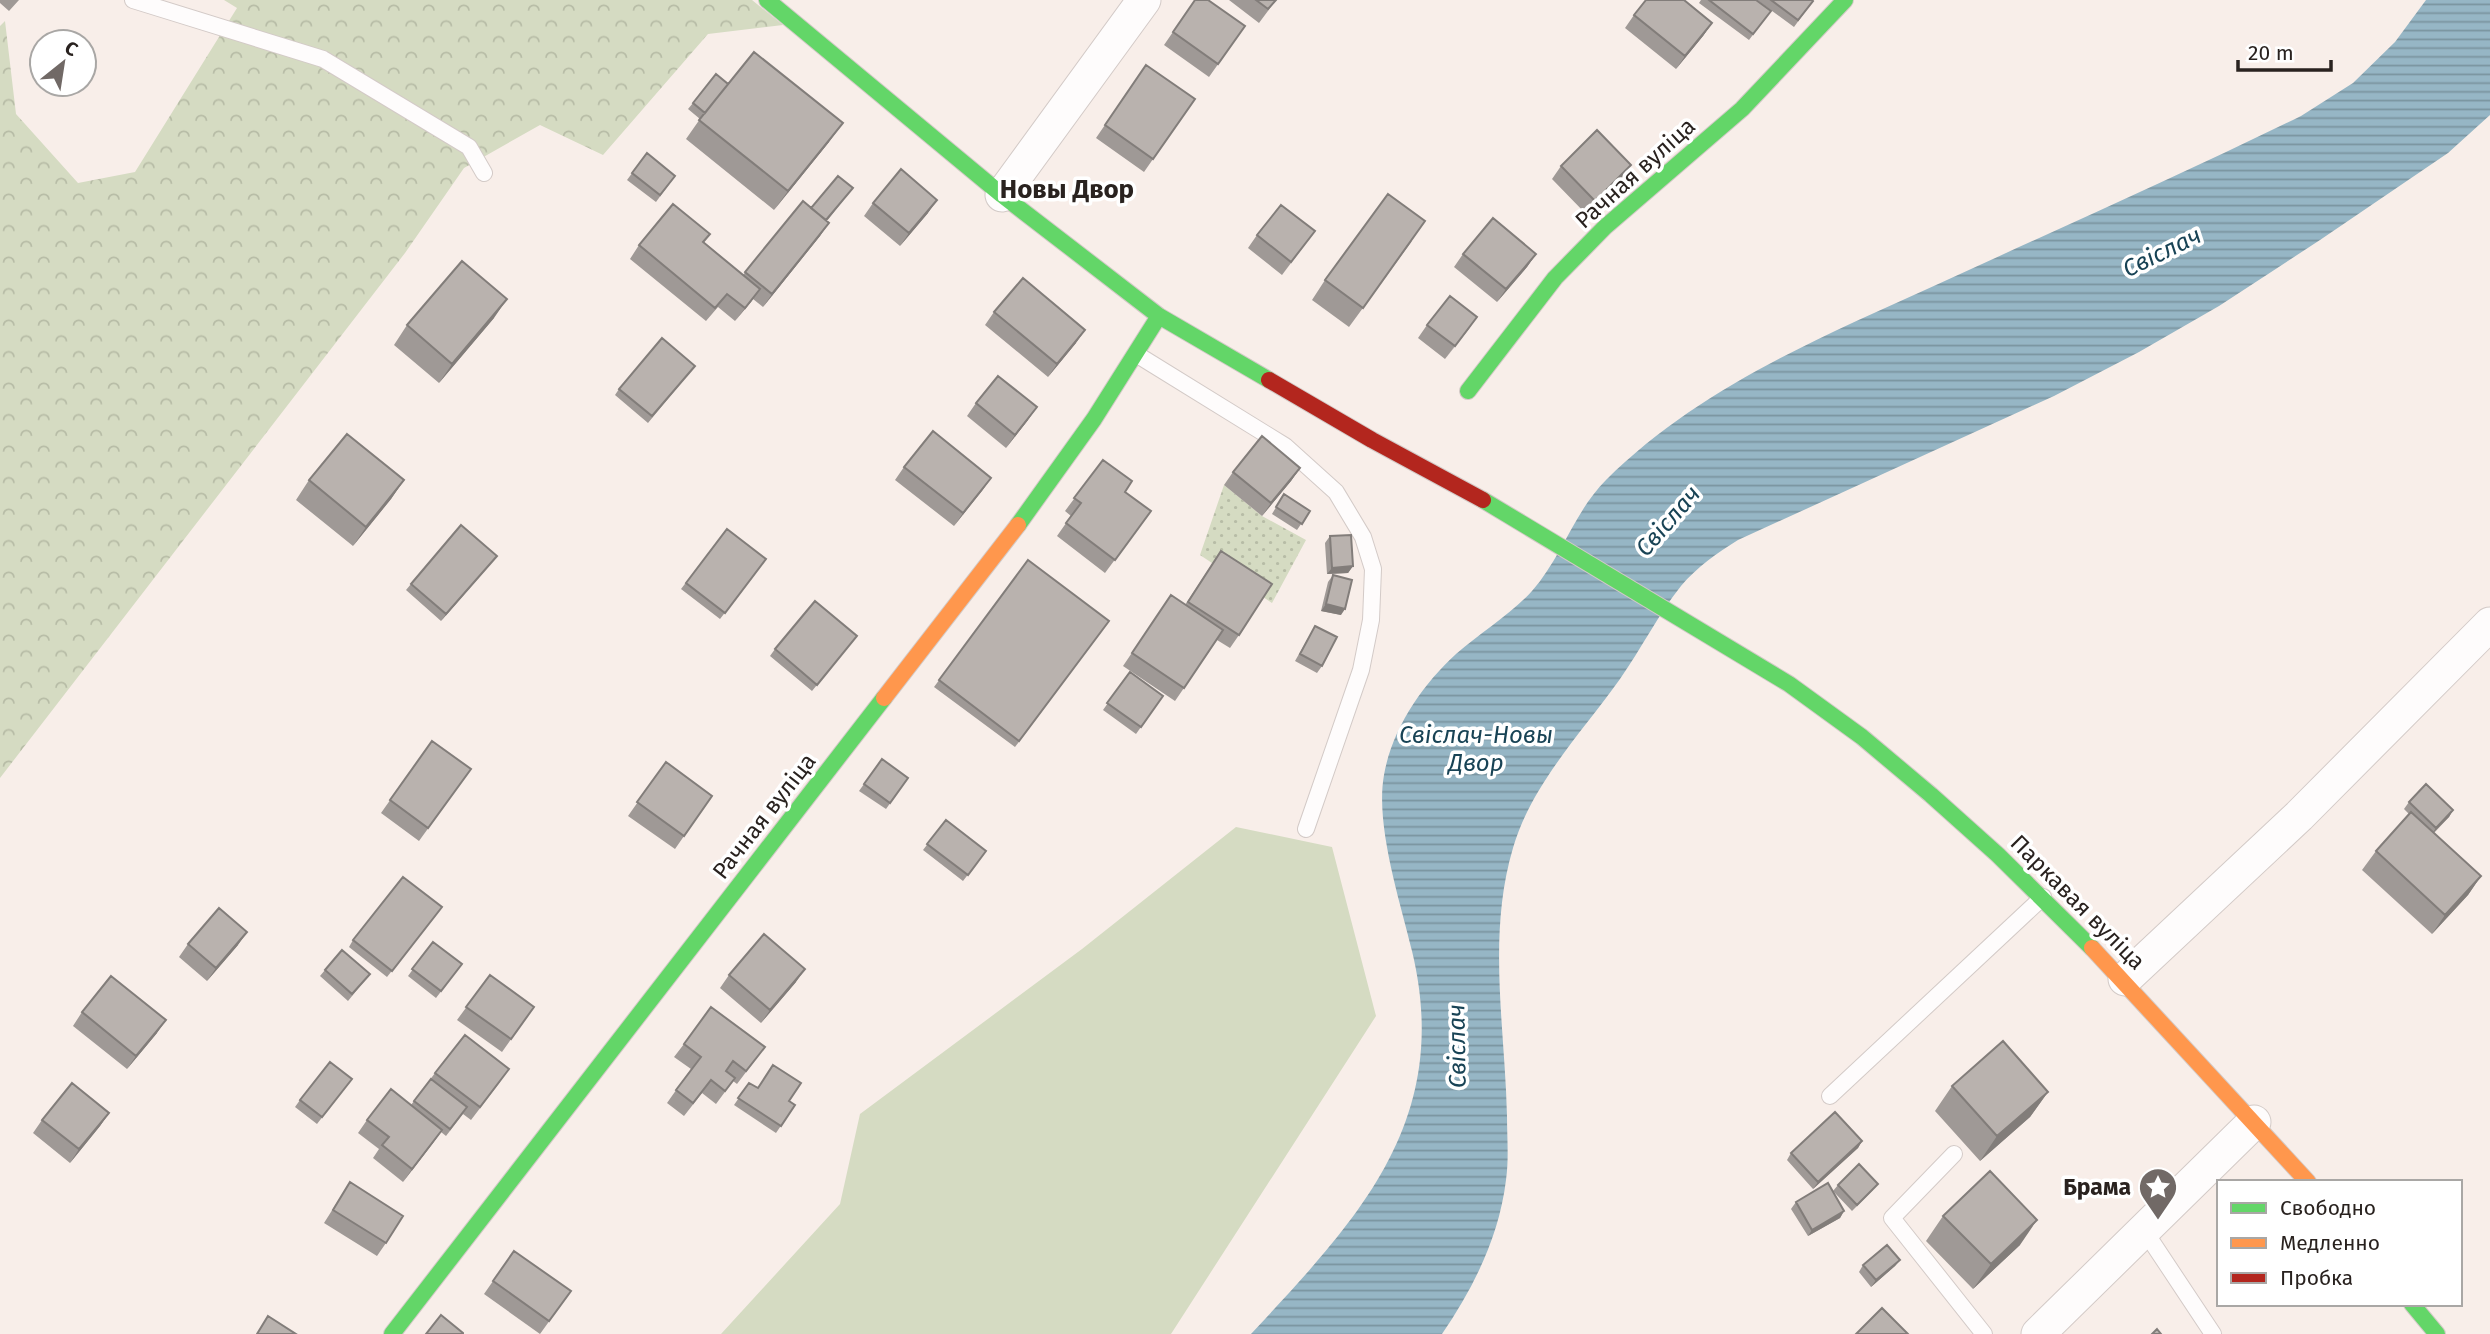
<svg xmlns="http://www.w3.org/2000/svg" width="2490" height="1334" font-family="'Fira Sans',sans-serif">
  <defs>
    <pattern id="forest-crowns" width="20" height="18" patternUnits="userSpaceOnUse" patternTransform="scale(1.75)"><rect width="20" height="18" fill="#d5dbc2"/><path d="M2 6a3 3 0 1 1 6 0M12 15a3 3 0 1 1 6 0" fill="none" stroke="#b7bca6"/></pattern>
    <pattern id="garden-dots" width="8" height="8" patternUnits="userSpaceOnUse" patternTransform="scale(1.75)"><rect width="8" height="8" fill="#d5dbc2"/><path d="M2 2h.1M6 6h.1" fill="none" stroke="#b7bca6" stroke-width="1.8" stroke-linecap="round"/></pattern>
    <pattern id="water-rules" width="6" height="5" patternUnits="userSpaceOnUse" patternTransform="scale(1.75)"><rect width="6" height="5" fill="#96b6c5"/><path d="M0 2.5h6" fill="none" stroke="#7a949f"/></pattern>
  </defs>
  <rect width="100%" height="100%" fill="#f8eee9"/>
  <path fill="#d5dbc2" d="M1236 827 1332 847 1376 1016 1171 1334H721L840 1204 860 1114 1082 949Z"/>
  <path fill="url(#forest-crowns)" d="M224 0H752L783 25 708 34 603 155 540 125 464 168 405 253 0 778V26L5 21 16 114 78 183 135 172 237 8Z"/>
  <path fill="url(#garden-dots)" d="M1224 485 1262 516 1306 540 1272 603 1200 555Z"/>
  <path fill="url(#water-rules)" d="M2426 0H2490V115L2448 153 2320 240 2219 306 2139 352 2054 396 1738 540C1717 553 1697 567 1681 586 1658 615 1641 649 1620 679 1583 731 1531 785 1513 848 1487 935 1505 1028 1507 1116 1507 1137 1509 1159 1506 1180 1499 1237 1474 1287 1442 1334H1251C1358 1219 1453 1121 1412 951 1400 901 1375 825 1384 775 1392 729 1422 685 1456 654 1481 632 1510 615 1532 591 1562 557 1574 512 1606 480 1699 388 1819 338 1936 285 2058 229 2181 175 2301 116L2353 83 2395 42Z"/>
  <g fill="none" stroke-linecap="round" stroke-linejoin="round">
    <g stroke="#d3cac7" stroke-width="18">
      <path id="lane" d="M133 0 323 59 469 147 484 173
        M1136 354 1285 446 1336 492 1363 537 1373 569 1371 620 1361 670 1306 829
        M1830 1096 2043 897
        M1954 1154 1892 1218 1984 1334
        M2144 1230 2213 1334"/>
    </g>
    <g stroke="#d3cac7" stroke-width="35">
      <path id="street" d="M1002 195 1144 0
        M2125 979 2299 816 2490 624
        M2038 1334 2254 1122"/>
    </g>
    <g stroke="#d3cac7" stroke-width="18">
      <path id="fast" d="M767 0 1002 195 1159 316 1269 380
        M1468 391 1555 278 1605 227 1742 109 1845 0
        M1483 500 1789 684 1862 737 1931 795 1998 855 2092 948
        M1018 525 1094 419 1159 316
        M2412 1304 2437 1334
        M392 1334 884 698"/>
    </g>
    <g stroke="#d3cac7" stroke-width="18">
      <path id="slow" d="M884 698 1018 525
        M2092 948 2308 1182"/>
    </g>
    <g stroke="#d3cac7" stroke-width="18">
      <path id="jam" d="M1269 380 1372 440 1483 500"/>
    </g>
    <use href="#lane" stroke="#fefcfc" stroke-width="16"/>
    <use href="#street" stroke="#fefcfc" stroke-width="33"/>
    <use href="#fast" stroke="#63d668" stroke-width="16"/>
    <use href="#slow" stroke="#ff974d" stroke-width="16"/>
    <use href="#jam" stroke="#b3261e" stroke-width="16"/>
  </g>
  <path fill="#9f9996" d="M0 0H19L9 11 0 3Z
    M1195 0 1245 26 1209 77 1164 45Z
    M1229 0H1276L1259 23Z
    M1701 0H1756L1771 11 1749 40 1699 3Z
    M1757 0H1812L1813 1 1794 27Z
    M1634 15 1712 23 1703 36 1676 69 1625 28Z
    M1146 65 1195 99 1144 172 1096 138Z
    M728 84 829 142 774 210 686 139 700 119 688 109 693 103Z
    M647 153 675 176 656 202 627 180Z
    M1631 165 1622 178 1586 214 1552 179 1561 166Z
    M848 194 827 221 820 236 763 307 753 299 735 321 718 307 706 321 630 259 639 245 710 234 704 242 743 275 803 201 811 208Z
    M873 203 928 213 900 246 864 216Z
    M1315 231 1282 275 1248 248 1257 235Z
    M1412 241 1349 327 1312 300 1325 280Z
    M1463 254H1536L1527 267 1497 302 1454 267Z
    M994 312 1076 343 1048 377 985 325Z
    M1477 317 1445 359 1418 338 1427 325Z
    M494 318 439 383 394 345 407 325Z
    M690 372 648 423 615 395 619 389Z
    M976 403 1028 420 1006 448 967 416Z
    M1103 460 1125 492 1151 511 1105 573 1057 536 1071 516 1065 511Z
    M904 467 991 478 954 526 895 480Z
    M1300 468 1291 481 1262 516 1224 485 1233 472Z
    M309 480H404L391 499 353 546 296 500Z
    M1284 494 1310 511 1297 530 1272 514Z
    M727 529 761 566 720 619 681 589Z
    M1330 536 1353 566 1348 573 1327 574 1325 543Z
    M1028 560 1109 621 1015 747 934 687Z
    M492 562 441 621 406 590 411 584Z
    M1212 564 1239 635 1230 648 1217 640 1175 701 1123 666 1171 595 1185 605Z
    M1333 575 1341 615 1321 611 1328 582Z
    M1315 626 1322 666 1317 673 1295 661Z
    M857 636 812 691 770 656 775 649Z
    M1130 672 1163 696 1136 734 1103 710Z
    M432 741 471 769 419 841 381 813Z
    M882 759 908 778 886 809 859 791Z
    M666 762 712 796 675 849 628 816Z
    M2409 802 2453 810 2449 817 2434 833 2481 876 2468 895 2432 934 2362 870 2376 851 2409 814 2404 809Z
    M946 820 986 851 963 881 923 850Z
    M437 914 387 977 349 947 353 940Z
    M433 942 462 964 436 998 408 976Z
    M188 944 238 945 207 981 179 957Z
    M325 970 370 974 348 1001 320 976Z
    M490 975 534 1007 502 1052 457 1020Z
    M729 975 796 982 761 1023 720 988Z
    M82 1012 157 1033 127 1069 73 1026Z
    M684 1044 765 1047 737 1084 733 1081 716 1104 702 1093 684 1116 667 1103 691 1069 674 1057Z
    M435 1073 500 1082 471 1120 463 1114 446 1136 441 1132 403 1182 373 1158 379 1149 358 1133 367 1120 411 1105Z
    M352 1079 317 1124 295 1107 300 1100Z
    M749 1083 757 1088 795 1105 776 1133 734 1105Z
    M1952 1086 2048 1092 2030 1117 1980 1161 1935 1111Z
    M109 1113 100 1126 70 1163 33 1133 42 1120Z
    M1862 1141 1858 1148 1813 1189 1787 1160 1791 1153Z
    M350 1182 386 1243 377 1256 324 1223Z
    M1838 1185 1873 1190 1852 1211 1833 1191Z
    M1796 1202 1844 1211 1840 1218 1808 1236 1791 1209Z
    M1943 1216 2020 1245 1973 1289 1926 1241Z
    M514 1251 571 1291 540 1334 484 1294Z
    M1900 1260 1895 1266 1871 1287 1859 1272 1863 1265Z"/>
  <path fill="#827d7a" d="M1712 23 1703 36 1676 69 1685 56Z
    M843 123 829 142 774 210 788 191Z
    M1631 165 1622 178 1586 214 1595 201Z
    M937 200 928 213 900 246 909 233Z
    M829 223 820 236 763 307 772 294Z
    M1536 254 1527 267 1497 302 1506 289Z
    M760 289 751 302 735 321 745 308Z
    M507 299 494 318 439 383 452 364Z
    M1477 317 1468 330 1445 359 1455 346Z
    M1085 330 1076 343 1048 377 1057 364Z
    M1037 407 1028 420 1006 448 1015 435Z
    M1300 468 1291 481 1262 516 1271 503Z
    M991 478 982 491 954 526 963 513Z
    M404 480 391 499 353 546 366 527Z
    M497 556 492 562 441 621 446 614Z
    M1353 566 1348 573 1327 574 1332 568Z
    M1326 604 1345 609 1341 615 1321 611Z
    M2453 810 2449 817 2431 835 2436 828Z
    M2481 876 2468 895 2432 934 2445 915Z
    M247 932 238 945 207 981 216 968Z
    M805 969 796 982 761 1023 770 1010Z
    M166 1020 157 1033 127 1069 136 1056Z
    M2048 1092 2030 1117 1980 1161 1997 1136Z
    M109 1113 100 1126 70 1163 79 1149Z
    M442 1130 433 1143 403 1182 412 1169Z
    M1862 1141 1858 1148 1813 1189 1818 1182Z
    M1844 1211 1840 1218 1808 1236 1812 1230Z
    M2037 1220 2020 1245 1973 1289 1991 1264Z
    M1900 1260 1895 1266 1871 1287 1876 1280Z"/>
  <path fill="#b9b2ae" stroke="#827d7a" stroke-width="2" d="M1195 0H1208L1245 26 1218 64 1173 32Z
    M1256 0H1276L1268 9Z
    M1646 0H1684L1712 23 1685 56 1634 15Z
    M1709 0H1756L1771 11 1753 34Z
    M1771 0H1812L1813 1 1798 20Z
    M754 52 843 123 788 191 699 120Z
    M1146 65 1195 99 1153 159 1105 125Z
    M716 74 728 84 705 113 693 103Z
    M1597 130 1631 165 1595 201 1561 166Z
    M647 153 675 176 660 195 632 173Z
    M901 169 937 200 909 233 873 203Z
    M838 176 853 188 826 220 811 208Z
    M1388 194 1425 221 1363 308 1325 280Z
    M803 201 829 223 772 294 745 272Z
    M673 204 710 234 703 242 760 289 745 308 727 294 715 308 639 245Z
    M1281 205 1315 231 1291 262 1257 235Z
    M1493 218 1536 254 1506 289 1463 254Z
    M462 261 507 299 452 364 407 325Z
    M1023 278 1085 330 1057 364 994 312Z
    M1450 296 1477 317 1455 346 1427 325Z
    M662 338 695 366 652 416 619 389Z
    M998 376 1037 407 1015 435 976 403Z
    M933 431 991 478 963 513 904 467Z
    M347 434 404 480 366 527 309 480Z
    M1262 436 1300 468 1271 503 1233 472Z
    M1103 460 1132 481 1125 492 1151 511 1115 560 1066 523 1081 503 1074 498Z
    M1284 494 1310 511 1302 524 1276 507Z
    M461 525 497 556 446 614 411 584Z
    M727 529 766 559 725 613 686 583Z
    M1351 535 1353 566 1332 568 1330 536Z
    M1221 551 1272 584 1239 635 1188 602Z
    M1028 560 1109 621 1019 741 939 680Z
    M1333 575 1352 580 1345 609 1326 604Z
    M1171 595 1223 630 1184 688 1132 653Z
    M815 601 857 636 817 685 775 649Z
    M1315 626 1337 637 1322 666 1300 654Z
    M1130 672 1163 696 1141 727 1107 703Z
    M432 741 471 769 428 828 390 800Z
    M882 759 908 778 890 803 864 784Z
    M666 762 712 796 684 836 637 802Z
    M2426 784 2453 810 2436 828 2409 802Z
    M2411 812 2481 876 2445 915 2376 851Z
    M946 820 986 851 968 875 927 844Z
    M403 877 442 907 392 971 353 940Z
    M219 908 247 932 216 968 188 944Z
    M764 934 805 969 770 1010 729 975Z
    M433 942 462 964 441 991 412 969Z
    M342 950 370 974 352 994 325 970Z
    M490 975 534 1007 511 1039 466 1007Z
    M111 976 166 1020 136 1056 82 1012Z
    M711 1007 765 1047 746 1071 733 1061 726 1071 735 1078 725 1091 711 1080 693 1103 676 1090 701 1057 684 1044Z
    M465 1035 509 1069 480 1107 435 1073Z
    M2003 1041 2048 1092 1997 1136 1952 1086Z
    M330 1062 352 1079 322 1117 300 1100Z
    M773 1065 801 1083 789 1101 795 1105 781 1126 738 1098 749 1083 758 1088Z
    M431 1079 467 1107 450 1129 414 1101Z
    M72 1083 109 1113 79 1149 42 1120Z
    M391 1089 442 1130 412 1169 382 1145 389 1137 367 1120Z
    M1835 1112 1862 1141 1818 1182 1791 1153Z
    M1859 1164 1878 1184 1857 1205 1838 1185Z
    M1990 1171 2037 1220 1991 1264 1943 1216Z
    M350 1182 403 1216 386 1243 333 1210Z
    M1828 1183 1844 1211 1812 1230 1796 1202Z
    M1887 1245 1900 1260 1876 1280 1863 1265Z
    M514 1251 571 1291 549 1321 493 1281Z
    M1882 1308 1908 1334H1856Z
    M441 1315 463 1333V1334H426Z
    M268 1316 296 1334H257Z
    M2157 1329 2161 1334H2152Z"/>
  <defs>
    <g id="sight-pin" transform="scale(2.0125)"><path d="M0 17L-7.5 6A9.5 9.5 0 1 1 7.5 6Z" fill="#716966" stroke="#fff"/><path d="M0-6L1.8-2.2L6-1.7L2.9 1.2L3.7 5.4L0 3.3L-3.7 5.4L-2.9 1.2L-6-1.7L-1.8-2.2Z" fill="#fff"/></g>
  </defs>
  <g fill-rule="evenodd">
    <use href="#sight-pin" x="2158" y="1187"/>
  </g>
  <g text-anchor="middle" stroke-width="7" stroke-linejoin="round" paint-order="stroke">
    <g font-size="23" fill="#29221f" stroke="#fff">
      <text transform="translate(1635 173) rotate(-42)" y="8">Рачная вуліца</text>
      <text transform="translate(764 816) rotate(-52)" y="8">Рачная вуліца</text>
      <text transform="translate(2078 902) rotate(45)" y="8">Паркавая вуліца</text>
    </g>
    <g font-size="23" font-weight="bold" fill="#29221f" stroke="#fff" text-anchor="end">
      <text x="2131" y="1195">Брама</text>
    </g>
    <g font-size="24" font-style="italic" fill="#184355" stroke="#fff">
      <text transform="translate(2162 252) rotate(-26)" y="8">Свіслач</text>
      <text transform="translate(1668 521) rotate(-49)" y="8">Свіслач</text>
      <text x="1476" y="743">Свіслач-Новы<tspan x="1476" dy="28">Двор</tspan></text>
      <text transform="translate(1457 1046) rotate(-91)" y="8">Свіслач</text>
    </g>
    <g font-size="26" font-weight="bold" fill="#29221f" stroke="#fff">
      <text x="1067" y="198">Новы Двор</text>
    </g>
  </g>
  <rect x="2217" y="1180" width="245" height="126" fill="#ffffff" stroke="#a9a7a5" stroke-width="2"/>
  <rect x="2231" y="1203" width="35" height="10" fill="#63d668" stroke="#a9a7a5" stroke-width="2"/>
  <text x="2280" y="1215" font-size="21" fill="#29221f">Свободно</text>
  <rect x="2231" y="1238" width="35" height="10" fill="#ff974d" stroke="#a9a7a5" stroke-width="2"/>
  <text x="2280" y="1250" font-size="21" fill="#29221f">Медленно</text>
  <rect x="2231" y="1273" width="35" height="10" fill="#b3261e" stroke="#a9a7a5" stroke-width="2"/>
  <text x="2280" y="1285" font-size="21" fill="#29221f">Пробка</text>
  <g transform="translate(63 63) rotate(30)"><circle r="33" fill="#ffffff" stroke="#a9a7a5" stroke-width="2"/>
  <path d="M0-5L12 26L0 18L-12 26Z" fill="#716966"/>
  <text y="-10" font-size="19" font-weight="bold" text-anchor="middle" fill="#29221f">С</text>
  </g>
  <path d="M2238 60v10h93v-10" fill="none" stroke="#29221f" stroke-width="3.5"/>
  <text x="2248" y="60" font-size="21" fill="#29221f" stroke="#ffffff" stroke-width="5" paint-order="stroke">20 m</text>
</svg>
